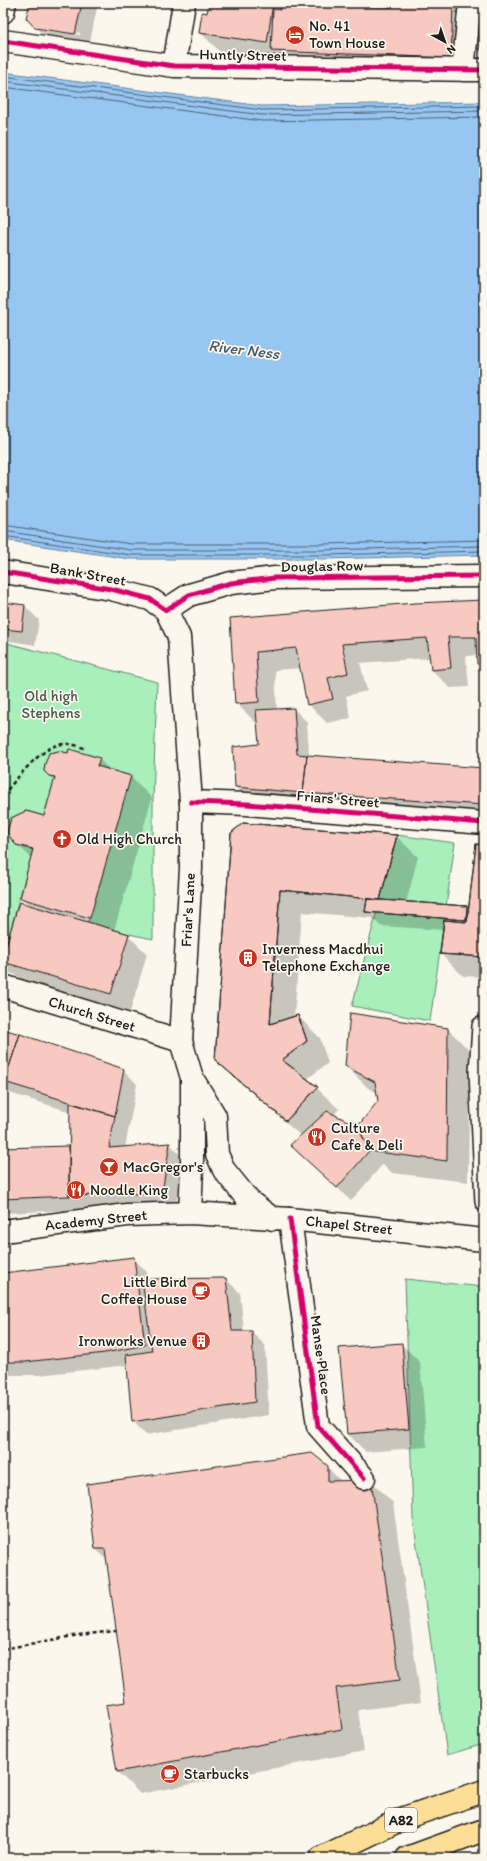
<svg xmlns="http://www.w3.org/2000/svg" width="487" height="1861" font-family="Itim,sans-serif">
  <rect width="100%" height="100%" fill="#fbf7ec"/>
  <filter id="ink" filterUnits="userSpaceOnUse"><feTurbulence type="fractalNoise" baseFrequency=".025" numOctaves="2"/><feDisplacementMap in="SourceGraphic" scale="8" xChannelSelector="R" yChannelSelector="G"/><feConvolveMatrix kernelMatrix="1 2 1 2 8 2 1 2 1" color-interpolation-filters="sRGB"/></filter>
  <g filter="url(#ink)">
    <path fill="#a8efbc" stroke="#62866c" d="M3 642 157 682 153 801V939L129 934 88 922 131 776 97 766 99 758 69 749 68 753 58 751 45 764 44 771 49 776 55 777 44 816 26 811 11 818 7 833 16 845 33 850 9 935 3 933Z
      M397 835 455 843 430 1021 352 1006Z
      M405 1279 484 1287V1744L447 1755 413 1518Z"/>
    <path fill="#97c6f2" stroke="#66829c" d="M3 72 262 106 484 102V555L323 559H130L3 540Z"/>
    <path fill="#0003" fill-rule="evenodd" d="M31 3H98L89 47 50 41 35 27ZM41 27 80 33V35L41 30Z
      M210 3H337V6L393 8V3H474L470 76 282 60 219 51 200 32 208 14Z
      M481 3H484V56L477 49Z
      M484 601V670L478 664V655L466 656 469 687 450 688 432 670 430 658 360 663 367 691 346 696 351 718 327 723 308 704 301 668 275 670 277 710 294 709 307 722 309 756 484 769V817L250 801 236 787 260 745 258 722H255L236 703 231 619Z
      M3 603 25 606 39 620 35 645 3 640Z
      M99 759 111 771 130 776 152 798 114 931 128 935 147 954 130 1012 21 980 16 975 3 971V934L10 936 30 906 21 897 32 859 17 844 45 817 55 781 45 771Z
      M232 834 396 836 418 857 406 903 466 907 469 910 484 846V977L463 976 441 954 444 930 380 926 373 918 302 912 294 1018 298 1016 320 1038 328 1063 307 1079 339 1109 334 1115 358 1127 379 1101 378 1093 368 1088 346 1066 448 1029 470 1051 468 1182 392 1173 383 1164 351 1201 291 1145 301 1136 238 1081 216 1059Z
      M3 1030 123 1070 137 1084 125 1148 170 1144 183 1158 176 1206 3 1213V1148L70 1147 71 1112 3 1091Z
      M133 1258 147 1272 148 1280 226 1279 240 1293 244 1332H251L265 1345 269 1415 146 1435 133 1421 128 1365 39 1375H3V1274Z
      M401 1344 420 1362 427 1447 366 1452 348 1434Z
      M327 1467 342 1482 371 1481 393 1503 421 1702 358 1710 364 1751 140 1794 118 1772 127 1703 108 1561 96 1549Z"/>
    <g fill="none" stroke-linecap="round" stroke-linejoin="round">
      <path stroke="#4d6072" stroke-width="1" d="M3 76 262 110 484 106
        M3 81 262 115 484 111
        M3 87 262 121 484 117
        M3 525 131 544H322L484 540
        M3 531 131 550H323L484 546
        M3 536 131 555H323L484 551"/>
    </g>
    <path fill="#f8c9c0" stroke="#1c1c1c" d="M30 3H82L75 34 35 28 26 18Z
      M209 3H273L267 43 199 33 202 12 207 13Z
      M281 3H319L318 5 392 7V3L453 4 451 58 271 51 273 9 280 10Z
      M480 3H484V49H476Z
      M484 600V664H477L476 637H448L451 668 431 670 427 638 342 644 348 673 328 678 333 699 307 705 296 648 256 652 259 702 235 704 230 618 415 603Z
      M3 602 25 605 22 631 3 629Z
      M294 708 297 754 307 755 303 793 235 787 233 747 259 744 256 710Z
      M69 749 100 758 97 766 131 776 90 918 20 898 33 849 16 845 7 833 11 818 26 811 44 816 55 777 49 776 44 771 45 764 49 753 58 751 68 753Z
      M307 755 484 768V805L303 793Z
      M243 823 397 835 380 900 280 890 270 1024 298 1015 307 1041 282 1060 318 1087 286 1121 215 1060 231 833Z
      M243 823 397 835 380 900 280 890 270 1024 298 1015 307 1041 282 1060 318 1087 286 1121 215 1060 231 833Z
      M476 844 484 845V957L440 954 444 920 467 922Z
      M476 844 484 845V957L440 954 444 920 467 922Z
      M367 899 467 906 466 920 365 912Z
      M367 899 467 906 466 920 365 912Z
      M19 902 129 934 111 994 3 962V956Z
      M3 933 9 935 3 956Z
      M350 1013 448 1028 447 1161 369 1151 358 1126 378 1101 375 1082 345 1066Z
      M3 1029 20 1034 4 1082H3Z
      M20 1034 124 1069 115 1116 4 1082Z
      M70 1103 115 1116 109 1148 170 1143 162 1193 69 1196Z
      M327 1111 358 1126 369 1151 337 1188 290 1145Z
      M69 1146V1196L3 1199V1148Z
      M134 1257 145 1345 105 1353 25 1362H3V1273Z
      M226 1278 232 1331H252L255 1402 132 1422 126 1355 152 1351 142 1279Z
      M402 1343 409 1429 347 1434 339 1348Z
      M312 1453 328 1466V1481L371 1480 400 1680 336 1688 342 1729 117 1772 106 1705 126 1702 105 1549H95L87 1484Z"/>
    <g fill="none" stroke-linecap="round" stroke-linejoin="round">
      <g stroke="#1c1c1c" stroke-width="20">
        <path id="lane" d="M484 1025 481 1026 478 1072 484 1202"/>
      </g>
      <g stroke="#1c1c1c" stroke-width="25">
        <path id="street" d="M3 12 5 3
          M3 41 174 66 484 70
          M174 66 184 3
          M463 70 470 3
          M166 610 189 595 231 583 275 578 484 576
          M191 802 247 804 484 823
          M3 986 181 1041
          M290 1219 318 1426 364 1478"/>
      </g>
      <g stroke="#1c1c1c" stroke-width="25">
        <path id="secondary" d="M3 572 111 589 150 599 166 610 179 637 191 802V868L181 1041 192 1078V1168L190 1213
          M192 1078 215 1116 217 1154 224 1170 249 1201 273 1219
          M3 1231 127 1215 190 1213 290 1219 484 1240"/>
      </g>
      <g stroke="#1c1c1c" stroke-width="25">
        <path id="highway" d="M321 1858 404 1818 484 1791
          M407 1858 484 1830"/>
      </g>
      <path stroke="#1c1c1c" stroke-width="2.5" stroke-dasharray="4 3" stroke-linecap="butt" d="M3 795C16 780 42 745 63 744 70 743 78 746 84 748
        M3 1649 78 1635 116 1631"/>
      <use href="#lane" stroke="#fbf7ec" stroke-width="17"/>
      <use href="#street" stroke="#fbf7ec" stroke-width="22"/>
      <use href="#secondary" stroke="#fbf7ec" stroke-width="22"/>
      <use href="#highway" stroke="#fdde96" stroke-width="22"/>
      <g stroke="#fbf7ec" stroke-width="8">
        <path id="cycleway" d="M3 41 174 66 484 70
          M3 572 111 589 150 599 166 610 189 595 231 583 275 578 484 576
          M191 802 247 804 484 823
          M290 1219 318 1426 364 1478"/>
      </g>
      <use href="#cycleway" stroke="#d6006c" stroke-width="5"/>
    </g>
  </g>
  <defs>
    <g id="hotel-disc" transform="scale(1)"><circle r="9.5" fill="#c8321e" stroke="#fbf7ec"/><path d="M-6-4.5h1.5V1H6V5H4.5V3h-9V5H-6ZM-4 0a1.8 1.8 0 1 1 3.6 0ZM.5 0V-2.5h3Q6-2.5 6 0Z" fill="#fff"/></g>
    <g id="church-disc" transform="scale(1)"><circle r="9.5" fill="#c8321e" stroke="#fbf7ec"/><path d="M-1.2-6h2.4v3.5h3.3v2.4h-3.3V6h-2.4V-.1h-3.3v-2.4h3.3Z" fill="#fff"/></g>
    <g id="building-disc" transform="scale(1)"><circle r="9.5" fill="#c8321e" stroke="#fbf7ec"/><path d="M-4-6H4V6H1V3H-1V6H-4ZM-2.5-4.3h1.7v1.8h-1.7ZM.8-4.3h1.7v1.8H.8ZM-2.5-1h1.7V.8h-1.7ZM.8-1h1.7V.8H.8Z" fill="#fff"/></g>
    <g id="restaurant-disc" transform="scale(1)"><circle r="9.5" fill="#c8321e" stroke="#fbf7ec"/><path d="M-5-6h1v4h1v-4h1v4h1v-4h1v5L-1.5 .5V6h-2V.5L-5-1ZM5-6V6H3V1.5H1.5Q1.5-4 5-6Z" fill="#fff"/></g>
    <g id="bar-disc" transform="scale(1)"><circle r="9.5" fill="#c8321e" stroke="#fbf7ec"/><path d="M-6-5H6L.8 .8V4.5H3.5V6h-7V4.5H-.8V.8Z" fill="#fff"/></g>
    <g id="cafe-disc" transform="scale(1)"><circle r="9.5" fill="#c8321e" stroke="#fbf7ec"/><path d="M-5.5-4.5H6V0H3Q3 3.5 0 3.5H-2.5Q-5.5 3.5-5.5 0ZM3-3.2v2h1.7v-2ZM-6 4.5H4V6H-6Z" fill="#fff"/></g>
  </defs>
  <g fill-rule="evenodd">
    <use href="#hotel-disc" x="295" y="35"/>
    <use href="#church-disc" x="62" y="839"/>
    <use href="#building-disc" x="248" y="958"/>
    <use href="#restaurant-disc" x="317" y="1137"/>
    <use href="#bar-disc" x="109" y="1167"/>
    <use href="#restaurant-disc" x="76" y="1190"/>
    <use href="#cafe-disc" x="201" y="1291"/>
    <use href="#building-disc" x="201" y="1341"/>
    <use href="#cafe-disc" x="170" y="1774"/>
  </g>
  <g text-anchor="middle" stroke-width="3.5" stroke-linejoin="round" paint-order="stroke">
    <rect fill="#fbf7ec" stroke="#5f5e5a" stroke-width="1" x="385" y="1808" width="32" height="24" rx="3"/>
    <g font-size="14" font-weight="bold" fill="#1c1c1c">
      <text x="401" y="1825">A82</text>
    </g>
    <g font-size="15" fill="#1c1c1c" stroke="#fbf7ec" text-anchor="start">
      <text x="309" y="31">No. 41<tspan x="309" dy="17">Town House</tspan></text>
      <text x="76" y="844">Old High Church</text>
      <text x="262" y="954">Inverness Macdhui<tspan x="262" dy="17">Telephone Exchange</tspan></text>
      <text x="331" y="1133">Culture<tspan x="331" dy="17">Cafe &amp; Deli</tspan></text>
      <text x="123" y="1172">MacGregor's</text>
      <text x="90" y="1195">Noodle King</text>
      <text x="187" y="1287" text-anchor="end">Little Bird<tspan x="187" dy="17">Coffee House</tspan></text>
      <text x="187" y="1346" text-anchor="end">Ironworks Venue</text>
      <text x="184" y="1779">Starbucks</text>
    </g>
    <g font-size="15" fill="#1c1c1c" stroke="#fbf7ec">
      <text transform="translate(243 55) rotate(1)" y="5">Huntly Street</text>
      <text transform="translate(322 566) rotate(-1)" y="5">Douglas Row</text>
      <text transform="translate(88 574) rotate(10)" y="5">Bank Street</text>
      <text transform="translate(338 799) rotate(5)" y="5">Friars' Street</text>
      <text transform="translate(188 910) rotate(-87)" y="5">Friar's Lane</text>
      <text transform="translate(92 1014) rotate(17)" y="5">Church Street</text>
      <text transform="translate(96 1220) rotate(-6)" y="5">Academy Street</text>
      <text transform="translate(349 1225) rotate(6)" y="5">Chapel Street</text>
      <text transform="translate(321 1355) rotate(82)" y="5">Manse Place</text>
    </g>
    <g font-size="15" fill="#465b4c" stroke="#fbf7ec">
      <text x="51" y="701">Old high<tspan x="51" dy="17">Stephens</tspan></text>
    </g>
    <g font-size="16" font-style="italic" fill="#475867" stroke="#fbf7ec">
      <text transform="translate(244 349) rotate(7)" y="6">River Ness</text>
    </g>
  </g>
  <rect width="487" height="1861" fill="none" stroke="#fbf7ec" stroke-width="16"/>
  <rect x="8" y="8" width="471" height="1845" fill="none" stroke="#1c1c1c" stroke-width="1.5" filter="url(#ink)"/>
  <g transform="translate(445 42) rotate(140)" stroke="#fbf7ec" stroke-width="3" paint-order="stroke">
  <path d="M0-3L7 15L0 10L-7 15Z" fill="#1c1c1c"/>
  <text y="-6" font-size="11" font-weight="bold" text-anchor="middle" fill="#1c1c1c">N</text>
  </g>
</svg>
